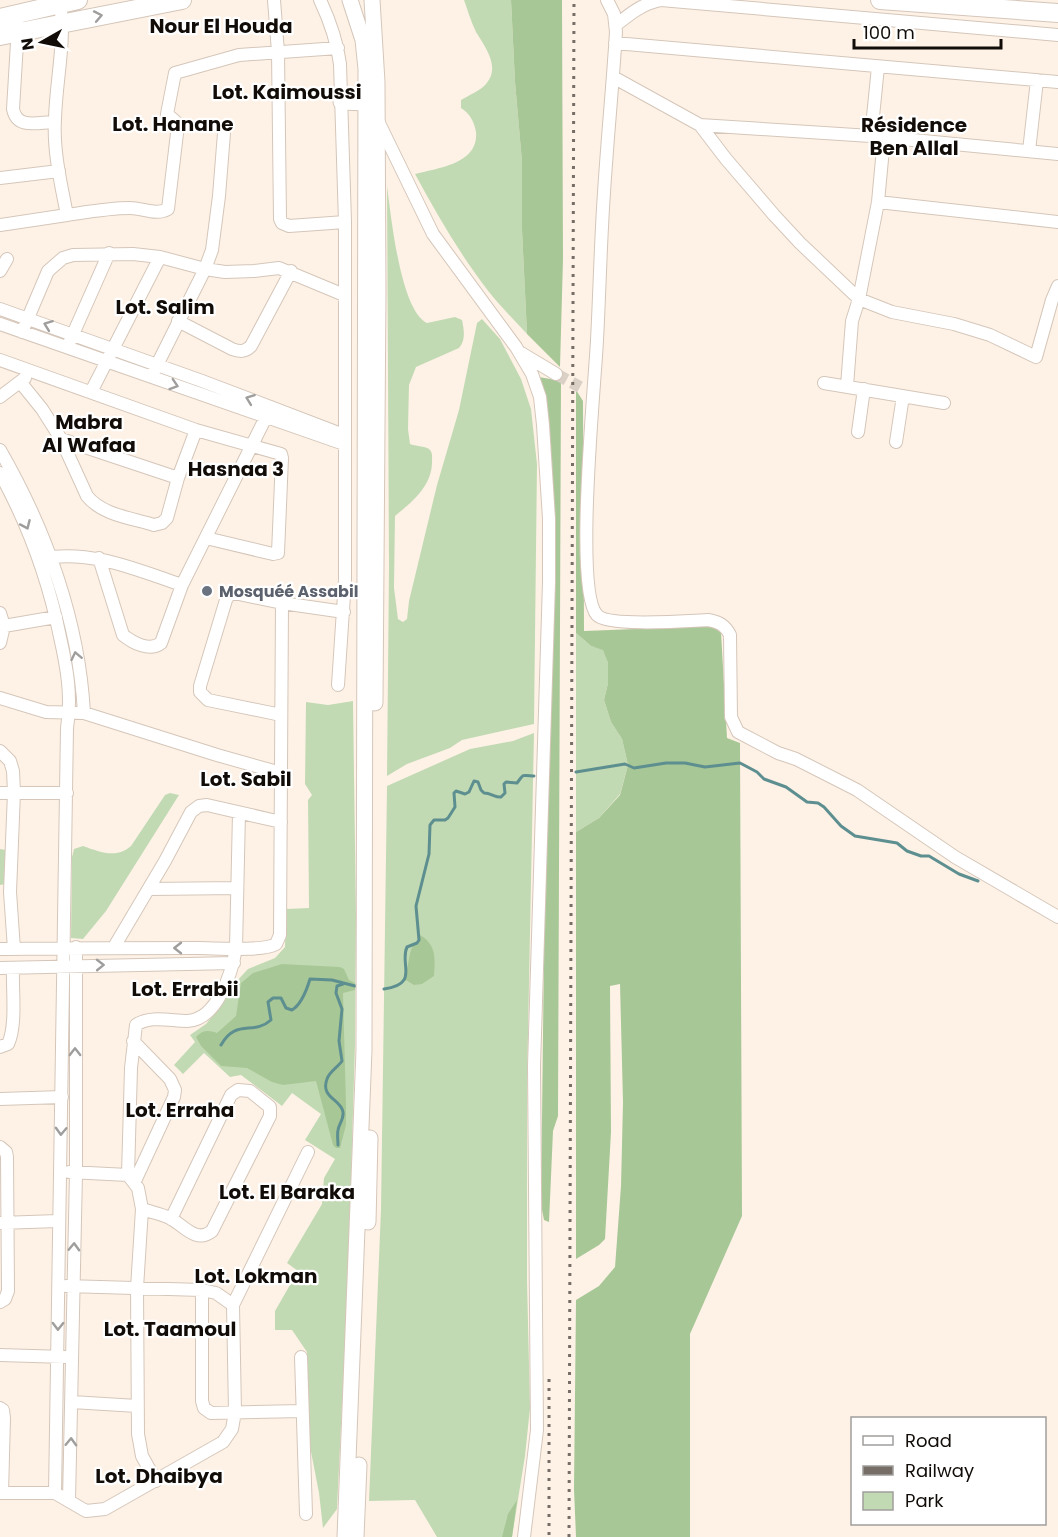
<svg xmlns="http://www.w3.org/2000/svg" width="1058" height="1537" font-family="Poppins,sans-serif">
  <rect width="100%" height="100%" fill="#fef2e7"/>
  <path fill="#c2dab3" d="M464 0H511L515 82 522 162V230L527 334C514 320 501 307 489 292 461 256 437 215 415 174 437 168 479 164 476 132 474 121 470 114 461 108V100C469 95 480 91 486 84 501 67 485 47 476 32 471 22 468 11 464 0Z
    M387 186C391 214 400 310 427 323L455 317 462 320C464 330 466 340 459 348L416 367 409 385 408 429 410 444C415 446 425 446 429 449 433 452 432 458 432 462 432 486 412 502 395 516L394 588 398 619 403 622 407 619 409 601 437 485 459 410 477 323 482 319 500 339 521 379 531 409 537 464 534 724 462 740 450 748 407 764 387 776 389 566Z
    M576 633 591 646 603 649 608 663V683L604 700 611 722 622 739 628 765 620 794 599 818 576 832Z
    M353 701 356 917 355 1045 348 1278 337 1509 323 1528 319 1493 307 1431V1352L292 1330H275V1311L298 1271 287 1263 322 1204 324 1178 335 1159 305 1140 321 1114 292 1093 282 1106 241 1075 230 1077 204 1053 183 1074 174 1065 195 1042 190 1035 206 1024 222 1005 234 984 248 969 275 958 285 947 286 909 309 908 308 800 312 795 305 784 306 702 328 705Z
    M534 733 527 1084V1279L530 1408 525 1456 512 1537H437L415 1500 369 1501 381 1209 387 786 470 749 513 741Z
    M170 793 179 795 106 911 83 939 71 938 72 857 74 849 83 846C100 852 116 859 131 846L165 795Z
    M0 849 6 850V884L0 885Z"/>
  <path fill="#a8c796" d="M511 0H562L563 259 560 367 527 334 522 230V162L515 82Z
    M539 377 561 381 558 1116 553 1131 549 1222 544 1220 541 1205 544 948 552 667Z
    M576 390 583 401 584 631 713 626 721 632 727 738 740 743 742 1216 690 1334V1537H576L574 1489 576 1300 599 1286 615 1267 621 1186 623 1102 620 984 610 986 611 1132 605 1239 599 1245 576 1259V832L599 818 620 795 628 765 622 739 611 722 604 700 608 683V663L603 650 591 646 576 633Z
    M420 935C437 945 435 959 434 976L422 984 414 985 404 979C409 968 408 955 413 945L417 943Z
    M282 964 340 967 344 969 349 980 355 983V990L343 993 346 1104V1125L340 1148H336L333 1145 316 1081 283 1085 272 1082 247 1068 221 1066 201 1046 196 1037C203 1030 208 1030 217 1033L236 1016 241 983 253 973Z
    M517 1500 512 1537H502L508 1514Z"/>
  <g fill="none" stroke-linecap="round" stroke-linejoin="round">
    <path stroke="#5d8f90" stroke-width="3" d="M576 772 625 764 634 768 666 763H685L705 767 740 763 757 772 764 779 786 787 807 802 818 803 824 807 841 826 855 836 897 843 907 851 921 856H929L959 874 978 881
      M384 989C420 984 399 964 407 947L417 943 419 940 416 906 429 854 430 825 434 820H445L448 818 455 807 454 793 456 791 465 794 469 792 474 781 478 782 481 790 484 793C491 793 496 798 501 797L505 793 504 784 506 782 517 783C524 774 521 775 534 776
      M221 1045C236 1018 253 1036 271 1020L268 1002 273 998H281L286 1008 292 1010C302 1004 307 989 310 979L332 980 355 986
      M338 1145C338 1140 337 1135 338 1130 339 1124 344 1119 343 1112 341 1099 320 1098 327 1079 329 1072 338 1067 342 1061L339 1041 342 1009 336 993 337 986 343 984"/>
    <path stroke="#dad0c6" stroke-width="12" stroke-dasharray="12 6" stroke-linecap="butt" d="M556 374 580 387"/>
    <g stroke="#d5c6b9" stroke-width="14">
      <path id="minor" d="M274 0 278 52 280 219 282 223 289 226 345 222
        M320 0C330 21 337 41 340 64L345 222V580L338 685
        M607 0 614 14 616 32C612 97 605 162 602 227 600 265 599 303 597 340 595 384 574 590 597 615 608 627 688 621 708 620 719 622 725 625 730 635L731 717 738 732 778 753 796 759 857 790 955 857 1058 917
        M616 25C631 13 642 4 661 0L1058 35
        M18 26 13 109C17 130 38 122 55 122
        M615 43 1058 82
        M613 77 700 125 726 159 774 215 800 243 859 299 892 312 954 324 990 335 1036 357 1052 300 1058 286
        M378 121 433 234 516 347 532 374 540 397 543 425 549 519V582L534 1066 537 1430 524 1537
        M700 125 871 136 1058 154
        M871 136 878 67
        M1029 151 1037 80
        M0 178 59 171
        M878 202 1058 222
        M67 215C87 212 109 208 130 208 143 208 156 216 168 209L178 125 176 122 167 114 175 73 239 55 338 48
        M0 225 67 215C61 184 53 151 55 119 56 80 66 41 60 3
        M0 271 7 259
        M0 309 202 381 344 435
        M178 321 232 349C240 352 245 352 251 346L291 271
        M0 324 344 444
        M22 332 48 271 63 258 73 255 133 254 160 257 205 269 225 272 254 271 279 268 344 295
        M70 341 109 253
        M521 353 556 374
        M0 360 196 430 281 454 282 458 278 553 273 554 206 538
        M153 373 205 269 212 250 219 196 224 133
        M21 383 42 409 61 439 87 496C102 515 132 518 154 525L162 523 167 518 178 478 196 430
        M824 383 944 403
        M847 386 852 321 859 299 878 202 884 138
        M91 392 160 257
        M0 397 25 378
        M858 432 864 389
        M61 439 178 478
        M896 442 903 396
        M0 450C46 530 79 621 84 713
        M0 473C29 526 48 577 60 637 67 668 72 696 67 728L55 1493
        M44 558C93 550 137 570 182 585
        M99 558 123 635C133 643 150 652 161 643L182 585 271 407
        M0 613 4 626 0 643
        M4 626 56 617
        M0 698 46 712 84 713 217 755 281 773
        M281 715 208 700 200 692V686L226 600 229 595 234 593 282 603 344 612
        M0 751 10 761 13 771 14 792 10 892 14 949
        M0 793H67
        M149 889 237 888
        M114 947 165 861 191 812 199 806 207 805 281 822
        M0 949C66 948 132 948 199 948 216 948 262 952 276 944L280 935 282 603
        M0 968 234 963
        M133 1041 170 1079 175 1090 174 1097 135 1181
        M0 1047 8 1044C17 1025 12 989 13 968
        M0 1099 62 1097
        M0 1147 6 1152 7 1157 8 1291 5 1299 0 1302
        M69 1172 128 1175 138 1188 142 1209 137 1288 138 1434 142 1456 156 1481
        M128 1175 131 1068 136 1025C150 1015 171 1021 187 1021 217 1020 232 973 236 948L239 813
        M142 1209C151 1212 161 1214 170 1218 183 1225 196 1244 212 1231L270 1116V1107L250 1091 238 1090 231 1095 171 1219
        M0 1223 58 1221
        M66 1286 202 1290V1401L204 1408 211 1413 302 1411
        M202 1290 216 1293 233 1305 308 1152
        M0 1355 65 1357
        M301 1357 306 1514
        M72 1402 137 1406
        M0 1408 3 1410 4 1418 2 1493
        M0 1493H55L86 1511 105 1509 223 1442 232 1429 235 1412 233 1305
        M69 1501 76 1173V947"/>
    </g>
    <g stroke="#d5c6b9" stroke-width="17">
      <path id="major" d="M372 0 377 82 378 292 375 703
        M341 102 366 103
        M368 1222 370 1138
        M345 1537 364 1050 366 69 363 40 350 0
        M356 1537 359 1465"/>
    </g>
    <g stroke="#d5c6b9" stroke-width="20">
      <path id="highway" d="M880 0 1058 13
        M0 18 78 0
        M0 36 182 0"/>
    </g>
    <use href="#minor" stroke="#fff" stroke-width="12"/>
    <use href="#major" stroke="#fff" stroke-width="15"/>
    <use href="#highway" stroke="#fff" stroke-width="18"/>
    <path stroke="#756d66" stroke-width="3" stroke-dasharray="3 6" stroke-linecap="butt" d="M549 1379V1537
      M569 1537 574 0"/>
  </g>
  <defs><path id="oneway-chevron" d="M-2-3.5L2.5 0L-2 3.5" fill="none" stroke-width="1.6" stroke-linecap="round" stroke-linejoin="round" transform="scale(1.5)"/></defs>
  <g stroke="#a09e9c">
    <use href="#oneway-chevron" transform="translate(98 16) rotate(-11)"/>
    <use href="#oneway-chevron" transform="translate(48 325) rotate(-159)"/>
    <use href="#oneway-chevron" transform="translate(174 385) rotate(18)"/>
    <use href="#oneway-chevron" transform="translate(250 399) rotate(-159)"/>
    <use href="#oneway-chevron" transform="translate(26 525) rotate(66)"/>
    <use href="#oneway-chevron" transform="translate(76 656) rotate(-102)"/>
    <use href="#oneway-chevron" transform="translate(178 948) rotate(-180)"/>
    <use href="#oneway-chevron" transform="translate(100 965) rotate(-1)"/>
    <use href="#oneway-chevron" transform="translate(75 1052) rotate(-90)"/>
    <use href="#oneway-chevron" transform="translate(61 1131) rotate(92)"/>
    <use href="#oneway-chevron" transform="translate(74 1247) rotate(-88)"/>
    <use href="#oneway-chevron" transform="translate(58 1326) rotate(91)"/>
    <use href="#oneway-chevron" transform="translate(71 1442) rotate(-88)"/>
  </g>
  <circle fill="#6b7280" stroke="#fff" stroke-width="2" cx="207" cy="591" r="6"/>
  <g text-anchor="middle" stroke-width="4.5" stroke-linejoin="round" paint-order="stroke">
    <g font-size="16" font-weight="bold" fill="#5b616d" stroke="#fff" text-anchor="start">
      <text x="219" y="597">Mosquéé Assabil</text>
    </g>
    <g font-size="20" font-weight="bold" fill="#110c08" stroke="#fff">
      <text x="221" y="33">Nour El Houda</text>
      <text x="287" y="99">Lot. Kaimoussi</text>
      <text x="173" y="131">Lot. Hanane</text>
      <text x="914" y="132">Résidence<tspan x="914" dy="23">Ben Allal</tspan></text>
      <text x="165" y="314">Lot. Salim</text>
      <text x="89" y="429">Mabra<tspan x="89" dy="23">Al Wafaa</tspan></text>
      <text x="236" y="476">Hasnaa 3</text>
      <text x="246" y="786">Lot. Sabil</text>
      <text x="185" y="996">Lot. Errabii</text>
      <text x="180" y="1117">Lot. Erraha</text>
      <text x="287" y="1199">Lot. El Baraka</text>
      <text x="256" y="1283">Lot. Lokman</text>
      <text x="170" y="1336">Lot. Taamoul</text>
      <text x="159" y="1483">Lot. Dhaibya</text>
    </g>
  </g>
  <rect x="851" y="1417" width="195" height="108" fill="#ffffff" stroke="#a09e9c" stroke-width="1.5"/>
  <rect x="863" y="1436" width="30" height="9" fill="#ffffff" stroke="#a09e9c" stroke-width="1.5"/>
  <text x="905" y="1447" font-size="18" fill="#110c08">Road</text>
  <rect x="863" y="1466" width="30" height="9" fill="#756d66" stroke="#a09e9c" stroke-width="1.5"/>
  <text x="905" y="1477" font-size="18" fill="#110c08">Railway</text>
  <rect x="863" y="1492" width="30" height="18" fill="#c2dab3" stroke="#a09e9c" stroke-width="1.5"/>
  <text x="905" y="1507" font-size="18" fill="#110c08">Park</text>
  <g transform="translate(42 42) rotate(261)" stroke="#ffffff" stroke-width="4.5" paint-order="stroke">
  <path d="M0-4.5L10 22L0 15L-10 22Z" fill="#110c08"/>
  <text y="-9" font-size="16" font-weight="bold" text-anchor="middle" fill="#110c08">N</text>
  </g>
  <path d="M854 39v9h147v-9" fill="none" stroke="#110c08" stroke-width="3"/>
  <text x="863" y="39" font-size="18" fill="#110c08" stroke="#ffffff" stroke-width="4.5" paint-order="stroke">100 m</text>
</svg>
